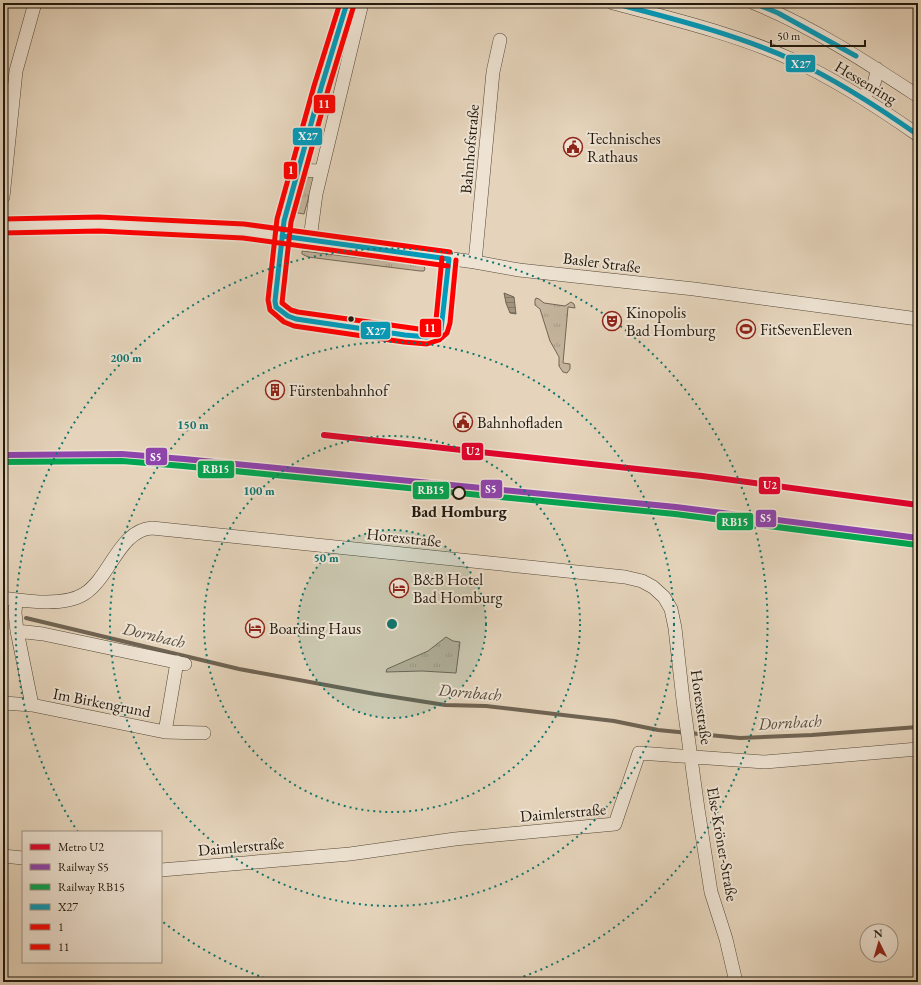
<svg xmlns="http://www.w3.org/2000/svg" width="921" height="985" font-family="'EB Garamond',serif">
  <defs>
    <pattern id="grass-tufts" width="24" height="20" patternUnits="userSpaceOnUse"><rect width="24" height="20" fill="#c4b49d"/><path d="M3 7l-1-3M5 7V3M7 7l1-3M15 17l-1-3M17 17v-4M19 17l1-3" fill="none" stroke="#a89a86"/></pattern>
    <pattern id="water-rules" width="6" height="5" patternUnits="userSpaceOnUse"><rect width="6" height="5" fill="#a39480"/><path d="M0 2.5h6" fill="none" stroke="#847867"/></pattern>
  </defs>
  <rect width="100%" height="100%" fill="#e5d4bb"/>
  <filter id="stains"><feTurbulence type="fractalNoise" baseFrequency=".005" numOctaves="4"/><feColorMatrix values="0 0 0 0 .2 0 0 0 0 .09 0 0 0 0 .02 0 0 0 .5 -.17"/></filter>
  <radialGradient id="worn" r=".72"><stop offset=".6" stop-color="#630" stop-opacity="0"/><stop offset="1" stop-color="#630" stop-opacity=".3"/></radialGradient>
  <path fill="url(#grass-tufts)" stroke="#736655" d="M303 176H313L314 178 304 214 293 212Z
    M302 251 420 265 424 266 425 269 424 271H420L308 257 302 254Z
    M536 298 539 299 544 303 565 306 571 302 574 304 575 308 568 307 563 363 570 364V369L567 373 563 372 559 366V357L550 341 540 309 535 305V300Z
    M446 637 453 641 460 642 456 673 422 671 386 672 387 669 428 651Z"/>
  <path fill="url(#water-rules)" stroke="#6f6352" d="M504 293 514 297 516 314 510 313 506 303Z"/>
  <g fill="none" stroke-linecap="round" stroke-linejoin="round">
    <path stroke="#6f6352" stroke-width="4" d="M26 618 239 669 375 694 445 705 486 706 614 721 658 730 740 738 812 735 918 727
      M3 620H5"/>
    <g stroke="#534838" stroke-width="14">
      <path id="minor" d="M613 3C673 19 736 34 793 60 837 80 878 107 918 135
        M754 3C813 27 866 62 918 96
        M862 97C874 87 875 84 877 69
        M298 167C306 171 312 172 321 170
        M3 197 16 71 35 3
        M3 226 99 224 246 231 475 262 519 270 694 289 918 319
        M282 236 284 221 298 167 347 3
        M310 239 316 194 362 3
        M475 262 493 72 500 40
        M3 598C26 601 63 607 84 594 110 578 119 530 152 528L625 577 642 581 653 587 664 597 671 609 675 628 683 700 698 809 711 892 726 939 736 982
        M16 600 15 613 17 631 43 634 185 664
        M17 631 32 705
        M3 703 32 705 165 732 204 733
        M165 732 177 662
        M3 856 23 858
        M161 870 350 854 455 839 615 824 639 753 765 762 918 749"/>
    </g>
    <use href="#minor" stroke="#eee3d3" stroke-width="13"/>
    <g stroke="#eee3d3" stroke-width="8">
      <path id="bus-1" d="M347 3 321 88 284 221 275 301 276 307 288 316 296 319 405 335 427 337 436 334 441 330 449 259
        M613 3C674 19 735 34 793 60 837 80 878 107 918 135
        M754 3 778 13 856 56
        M282 236 449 259"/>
    </g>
    <g stroke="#eee3d3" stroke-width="8">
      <path id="bus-2" d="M340 3 314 86 277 219 268 300 270 310 284 322 294 326 404 342 427 344 439 340 447 333 450 323 456 260
        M3 233 99 231 243 238 448 266"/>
    </g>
    <g stroke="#eee3d3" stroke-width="8">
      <path id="bus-3" d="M354 5 328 90 291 222 282 303 291 310 298 312 426 330 435 326 436 320 442 258
        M3 219 99 217 244 224 450 252"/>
    </g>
    <use href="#bus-1" stroke="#039bbb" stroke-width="5"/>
    <use href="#bus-2" stroke="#f00" stroke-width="5"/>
    <use href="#bus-3" stroke="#f00" stroke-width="5"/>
    <g stroke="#eee3d3" stroke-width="9">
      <path id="rail-1" d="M3 455 122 454 184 459 676 507 918 538"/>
    </g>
    <g stroke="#eee3d3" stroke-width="9">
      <path id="rail-2" d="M3 462 122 461 183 466 675 514 917 545"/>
    </g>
    <use href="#rail-1" stroke="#8e44ad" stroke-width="6"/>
    <use href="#rail-2" stroke="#00a651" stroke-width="6"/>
    <g stroke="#eee3d3" stroke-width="9">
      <path id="metro-1" d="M324 435 702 476 918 505"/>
    </g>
    <use href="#metro-1" stroke="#e4002b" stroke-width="6"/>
  </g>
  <circle cx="392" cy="624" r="94" fill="#0f766e" fill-opacity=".12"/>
  <g fill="none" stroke="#0f766e" stroke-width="2" stroke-dasharray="2 4">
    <circle cx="392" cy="624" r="94"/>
    <circle cx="392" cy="624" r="188"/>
    <circle cx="392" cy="624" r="282"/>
    <path d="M276 982A376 376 0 0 1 163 922M78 832A376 376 0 1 1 508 982"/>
  </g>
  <defs>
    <g id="civic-ring" transform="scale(1)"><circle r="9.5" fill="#eee3d3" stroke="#8f2418" stroke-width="1.5"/><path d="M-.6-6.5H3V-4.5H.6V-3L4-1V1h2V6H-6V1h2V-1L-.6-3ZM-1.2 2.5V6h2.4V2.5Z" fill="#8f2418"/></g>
    <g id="theatre-ring" transform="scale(1)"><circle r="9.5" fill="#eee3d3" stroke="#8f2418" stroke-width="1.5"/><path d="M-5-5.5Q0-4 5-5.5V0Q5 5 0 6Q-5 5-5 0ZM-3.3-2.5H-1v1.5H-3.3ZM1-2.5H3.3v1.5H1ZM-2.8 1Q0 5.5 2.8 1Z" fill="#8f2418"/></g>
    <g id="stadium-ring" transform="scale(1)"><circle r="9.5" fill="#eee3d3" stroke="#8f2418" stroke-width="1.5"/><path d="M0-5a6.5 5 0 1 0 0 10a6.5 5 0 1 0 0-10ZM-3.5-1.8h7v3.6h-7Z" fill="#8f2418"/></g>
    <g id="building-ring" transform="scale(1)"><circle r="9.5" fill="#eee3d3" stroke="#8f2418" stroke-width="1.5"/><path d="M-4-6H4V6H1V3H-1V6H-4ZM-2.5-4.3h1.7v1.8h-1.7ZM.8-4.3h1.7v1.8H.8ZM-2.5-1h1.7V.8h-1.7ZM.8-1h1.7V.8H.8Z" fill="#8f2418"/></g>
    <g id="hotel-ring" transform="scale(1)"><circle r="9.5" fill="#eee3d3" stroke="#8f2418" stroke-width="1.5"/><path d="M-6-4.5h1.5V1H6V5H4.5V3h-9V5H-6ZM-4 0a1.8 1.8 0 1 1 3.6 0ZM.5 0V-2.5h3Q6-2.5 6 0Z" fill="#8f2418"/></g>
  </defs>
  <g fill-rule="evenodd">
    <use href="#civic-ring" x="573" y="147"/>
    <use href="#theatre-ring" x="612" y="321"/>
    <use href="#stadium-ring" x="746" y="329"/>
    <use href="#building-ring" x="275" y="390"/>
    <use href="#civic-ring" x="463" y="422"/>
    <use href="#hotel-ring" x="399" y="588"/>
    <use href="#hotel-ring" x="255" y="628"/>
  </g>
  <circle fill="#22190d" stroke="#eee3d3" stroke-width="1.5" cx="351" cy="319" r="3.5"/>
  <circle fill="#eee3d3" stroke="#22190d" stroke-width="2" cx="459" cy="493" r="6"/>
  <g text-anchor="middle" stroke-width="4" stroke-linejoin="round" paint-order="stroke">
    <g font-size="16" fill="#22190d" stroke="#eee3d3">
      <text transform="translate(866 82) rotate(31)" y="6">Hessenring</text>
      <text transform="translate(469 149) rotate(-85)" y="6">Bahnhofstraße</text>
      <text transform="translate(602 262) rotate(7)" y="6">Basler Straße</text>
      <text transform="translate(404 537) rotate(6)" y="6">Horexstraße</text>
      <text transform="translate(102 702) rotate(11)" y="6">Im Birkengrund</text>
      <text transform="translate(702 707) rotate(82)" y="6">Horexstraße</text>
      <text transform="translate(563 812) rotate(-5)" y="6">Daimlerstraße</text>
      <text transform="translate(723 844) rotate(80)" y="6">Else-Kröner-Straße</text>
      <text transform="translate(241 846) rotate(-5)" y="6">Daimlerstraße</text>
    </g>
    <g font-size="16" fill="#22190d" stroke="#eee3d3" text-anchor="start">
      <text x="587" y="144">Technisches<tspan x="587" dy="18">Rathaus</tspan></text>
      <text x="626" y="318">Kinopolis<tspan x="626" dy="18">Bad Homburg</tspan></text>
      <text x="760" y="335">FitSevenEleven</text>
      <text x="289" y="396">Fürstenbahnhof</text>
      <text x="477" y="428">Bahnhofladen</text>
      <text x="413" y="585">B&amp;B Hotel<tspan x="413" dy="18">Bad Homburg</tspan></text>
      <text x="269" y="634">Boarding Haus</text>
    </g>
    <g font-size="16" font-weight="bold" fill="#22190d" stroke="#eee3d3">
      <text x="459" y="517">Bad Homburg</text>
    </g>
    <g font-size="17" font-style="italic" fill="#564a3b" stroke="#eee3d3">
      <text transform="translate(154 635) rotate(13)" y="6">Dornbach</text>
      <text transform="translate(470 692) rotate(5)" y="6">Dornbach</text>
      <text transform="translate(790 722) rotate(-3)" y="6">Dornbach</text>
    </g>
  </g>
  <circle cx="392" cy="624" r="6" fill="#0f766e" stroke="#eee3d3" stroke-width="2"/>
  <g font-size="12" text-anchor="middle" font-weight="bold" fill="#0f766e" stroke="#eee3d3" stroke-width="4" stroke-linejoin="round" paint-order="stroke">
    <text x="126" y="362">200 m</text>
    <text x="193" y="429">150 m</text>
    <text x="259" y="495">100 m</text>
    <text x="326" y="562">50 m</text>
  </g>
  <g stroke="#eee3d3" stroke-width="1.5">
    <rect x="785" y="54" width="31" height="19" rx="4" fill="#039bbb"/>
    <rect x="313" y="94" width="23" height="20" rx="4" fill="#f00"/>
    <rect x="292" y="127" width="31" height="19" rx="4" fill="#039bbb"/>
    <rect x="283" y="161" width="15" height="19" rx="4" fill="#f00"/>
    <rect x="419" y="318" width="23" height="20" rx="4" fill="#f00"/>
    <rect x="360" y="321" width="31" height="19" rx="4" fill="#039bbb"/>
    <rect x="461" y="442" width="23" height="19" rx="4" fill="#e4002b"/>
    <rect x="145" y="447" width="23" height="19" rx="4" fill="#8e44ad"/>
    <rect x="197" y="460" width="38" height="19" rx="4" fill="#00a651"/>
    <rect x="758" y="476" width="23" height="19" rx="4" fill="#e4002b"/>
    <rect x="480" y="479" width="23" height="20" rx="4" fill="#8e44ad"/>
    <rect x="412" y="481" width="38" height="19" rx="4" fill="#00a651"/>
    <rect x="755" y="509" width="22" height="19" rx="4" fill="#8e44ad"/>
    <rect x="716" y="512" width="38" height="19" rx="4" fill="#00a651"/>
  </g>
  <g font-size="11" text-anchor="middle" font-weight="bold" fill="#fff">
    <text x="801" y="68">X27</text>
    <text x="324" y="108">11</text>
    <text x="308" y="140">X27</text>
    <text x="291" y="174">1</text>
    <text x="430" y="332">11</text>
    <text x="376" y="335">X27</text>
    <text x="473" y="455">U2</text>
    <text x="156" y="461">S5</text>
    <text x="216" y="473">RB15</text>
    <text x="770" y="489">U2</text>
    <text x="491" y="493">S5</text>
    <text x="431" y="494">RB15</text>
    <text x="766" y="522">S5</text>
    <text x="735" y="526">RB15</text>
  </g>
  <rect width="921" height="985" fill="none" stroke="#e5d4bb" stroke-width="16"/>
  <rect x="4" y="4" width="913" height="977" fill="none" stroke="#22190d" stroke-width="2"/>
  <rect x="8" y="8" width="905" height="969" fill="none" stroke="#22190d"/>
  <rect x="22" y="831" width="140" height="132" fill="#eee3d3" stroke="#9c9284"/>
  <rect x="30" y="844" width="20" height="6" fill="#e4002b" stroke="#9c9284"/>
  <text x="58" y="851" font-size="12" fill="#22190d">Metro U2</text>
  <rect x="30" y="864" width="20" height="6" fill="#8e44ad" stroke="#9c9284"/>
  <text x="58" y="871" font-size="12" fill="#22190d">Railway S5</text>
  <rect x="30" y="884" width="20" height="6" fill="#00a651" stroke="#9c9284"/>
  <text x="58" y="891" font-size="12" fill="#22190d">Railway RB15</text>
  <rect x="30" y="904" width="20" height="6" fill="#039bbb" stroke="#9c9284"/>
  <text x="58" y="911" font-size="12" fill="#22190d">X27</text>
  <rect x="30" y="924" width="20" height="6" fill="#ff0000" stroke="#9c9284"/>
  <text x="58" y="931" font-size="12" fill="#22190d">1</text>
  <rect x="30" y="944" width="20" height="6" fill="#ff0000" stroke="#9c9284"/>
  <text x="58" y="951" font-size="12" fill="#22190d">11</text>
  <g transform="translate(879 943) rotate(355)"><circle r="19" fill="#eee3d3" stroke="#9c9284"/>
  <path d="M0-3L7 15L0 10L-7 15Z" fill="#8f2418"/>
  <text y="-6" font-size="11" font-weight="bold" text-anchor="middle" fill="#22190d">N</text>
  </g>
  <path d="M771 40v6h94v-6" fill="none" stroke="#22190d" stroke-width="2"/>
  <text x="777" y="40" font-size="12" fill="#22190d" stroke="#eee3d3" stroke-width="3" paint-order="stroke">50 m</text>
  <rect width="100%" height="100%" filter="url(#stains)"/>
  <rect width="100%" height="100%" fill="url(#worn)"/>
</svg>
